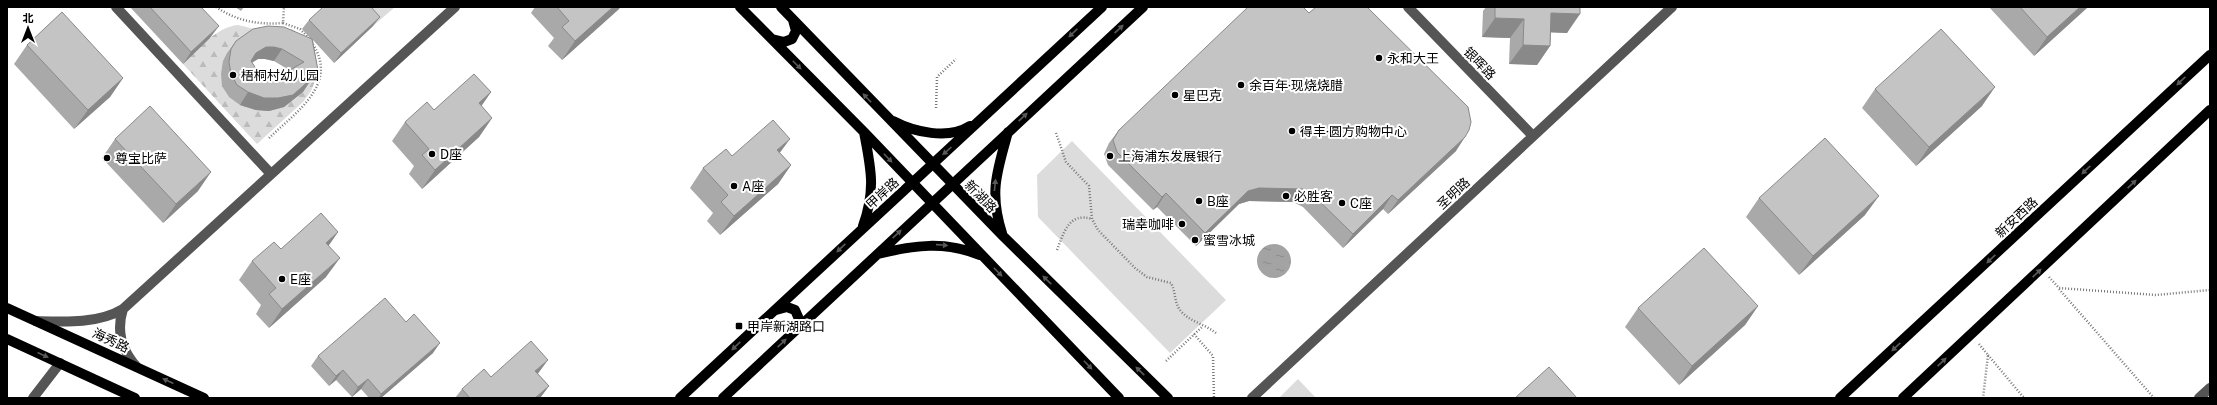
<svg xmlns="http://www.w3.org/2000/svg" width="2217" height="405" font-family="'Public Sans','Noto Sans SC',sans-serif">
  <defs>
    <pattern id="forest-firs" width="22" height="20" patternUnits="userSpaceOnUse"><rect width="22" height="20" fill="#dcdcdc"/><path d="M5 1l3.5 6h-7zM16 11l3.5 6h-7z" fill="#bbb"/></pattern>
    <pattern id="water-ripples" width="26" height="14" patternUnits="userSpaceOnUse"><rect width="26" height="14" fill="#a3a3a3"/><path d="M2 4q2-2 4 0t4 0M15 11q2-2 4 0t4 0" fill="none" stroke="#8b8b8b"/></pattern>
  </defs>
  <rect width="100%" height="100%" fill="#fff"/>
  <path fill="#dcdcdc" d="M354 7H395L373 26Z
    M1072 141 1226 300 1170 353 1038 217 1037 175Z
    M1298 379 1316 398H1279Z"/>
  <path fill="url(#forest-firs)" fill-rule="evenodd" d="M238 25 258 30 292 29 300 35 316 68 315 81 311 91 303 102 257 144 183 64C199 49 216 27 238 25ZM291 45 303 92C288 106 276 111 256 110L221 74Z"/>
  <path fill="url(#water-ripples)" d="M1257 261a17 17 0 1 1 34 0a17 17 0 1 1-34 0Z"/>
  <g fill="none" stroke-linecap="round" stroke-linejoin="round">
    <path stroke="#777" stroke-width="2.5" stroke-dasharray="1 2" stroke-linecap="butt" d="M216 7C237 21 258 25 283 23L284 7
      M283 23 300 29 308 37
      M936 108 937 77 956 59
      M1056 133 1066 162 1089 186 1092 219 1098 230 1135 268 1147 277 1171 283C1176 292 1174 302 1180 310 1189 322 1206 324 1217 334
      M269 138C295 113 340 84 312 43
      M1057 250C1064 232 1069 212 1092 219
      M2049 277 2059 288 2156 295 2210 290
      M2059 289 2154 398
      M1194 334 1213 356 1214 398
      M1979 344 1988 355 1983 398
      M1988 355 2024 398
      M1166 361 1203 326"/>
    <path stroke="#555" stroke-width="10" d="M116 7 271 174
      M1408 7 1533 136
      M123 309C116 331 121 349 136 366
      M36 321C64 322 98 324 123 309L455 7
      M33 398 60 363
      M1252 398 1672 7
      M2199 398 2210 388"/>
    <path stroke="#000" stroke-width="10" d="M740 7 864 132 1119 398
      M781 7 1004 237 1168 398
      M772 39 784 42 792 39 796 31 793 20
      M893 121C914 132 948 140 970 126
      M863 226C876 189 871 169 864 132
      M1002 233C989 193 997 171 1008 132
      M878 254C914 245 945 241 980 255
      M7 308 204 398
      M776 310 787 307 795 310 799 319 795 330
      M7 339 135 398
      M680 398 1102 7
      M723 398 1143 7
      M1840 398 2210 55
      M1903 398 2210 110"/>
  </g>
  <path fill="#a9a9a9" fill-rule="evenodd" d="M130 7H201L210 38 183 64Z
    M235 7H244L241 11Z
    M535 7H620L619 9 562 60 548 46 554 38 531 13Z
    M1486 7H1580L1567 33 1551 32 1550 46 1537 65 1509 64 1510 38 1482 37 1483 11Z
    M1989 7H2088L2034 56Z
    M1309 13 1456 151 1388 214 1383 209 1343 248 1303 207 1293 202 1249 201 1239 204 1196 246 1157 207 1153 210 1108 165 1104 154 1109 143 1119 130Z
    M309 20 373 26 334 63 313 40 318 70 303 92 284 107 269 111 256 110 240 105 229 97 222 86 221 74 223 61 227 53 236 41 310 38 302 29ZM258 59H265L274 61 289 70 283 74H263L257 70 252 63Z
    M27 45 123 78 110 97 74 129 14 64Z
    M1875 89 1982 106 1916 166 1862 108Z
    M491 92 481 106 492 118 479 137 422 189 409 174 414 166 392 141 405 122 434 110Z
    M115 139 198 191 163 223 102 158Z
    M780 153 791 165 778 184 720 235 707 221 713 213 690 188 703 168 732 156Z
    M1759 198 1865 215 1799 275 1746 217Z
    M338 232 328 246 326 277 269 328 256 314 261 305 239 280 252 261 281 249Z
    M1758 306 1745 325 1679 385 1625 327 1638 308Z
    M433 353 381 398H369L361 389 352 397 336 380 329 386 311 366 318 356Z
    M538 374 549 386 540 398H455L462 389 491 377Z"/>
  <path fill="#898989" d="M613 7H620L619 9 562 60 575 41Z
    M2080 7H2088L2034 56 2047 37Z
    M1551 13 1580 14 1567 33 1538 32Z
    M380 17 373 26 334 63 341 53Z
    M1495 18 1524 19 1510 38 1482 37Z
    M219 26 210 38 183 64 191 52Z
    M1523 45 1550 46 1537 65 1509 64Z
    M266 47H274L282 49 274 61 265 59H258L247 65 256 53Z
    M123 78 110 97 74 129 88 110Z
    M311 79 303 92 284 107 269 111 256 110 240 105 248 92Z
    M1995 87 1982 106 1916 166 1929 147Z
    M491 92 478 111 479 103Z
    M492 118 479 137 422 189 435 170Z
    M1465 137 1456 151 1388 214 1398 200Z
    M790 139 776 158 777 150Z
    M791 165 778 184 720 235 734 216Z
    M211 172 198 191 163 223 176 204Z
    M1259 188 1303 189 1293 202 1249 201 1239 204 1196 246 1205 233 1248 191Z
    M1166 193 1157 207 1153 210 1162 197Z
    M1392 195 1383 209 1343 248 1353 234Z
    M1879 196 1865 215 1799 275 1813 256Z
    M338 232 325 251 326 243Z
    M340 258 326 277 269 328 282 309Z
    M1758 306 1745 325 1679 385 1692 366Z
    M440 343 433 353 381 398H379L381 394Z
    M548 360 534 379 535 371Z
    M343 370 336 380 329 386 336 376Z
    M368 379 361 389 352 397 358 387Z
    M549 386 540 398H535Z"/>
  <path fill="#c4c4c4" stroke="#898989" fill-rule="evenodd" d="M150 7H201L219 26 191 52Z
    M323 7H371L380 17 341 53 309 20Z
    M557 7H613L575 41 562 27 569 21Z
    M1248 7H1303L1309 13 1316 7H1367L1468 107 1471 122 1469 130 1465 137 1398 200 1392 195 1353 234 1312 194 1303 189 1259 188 1248 191 1205 233 1166 193 1162 197 1117 152 1113 140 1119 130Z
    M1495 7H1580V14L1551 13 1550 46 1523 45 1524 19 1495 18Z
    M2020 7H2080L2047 37Z
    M62 12 123 78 88 110 27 45Z
    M268 26 284 27 312 39 318 70 315 69 311 79 293 95 278 98H264L248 92 237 85 231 74 229 62 231 49 236 41 253 29ZM266 47H274L282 49 304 62 283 74H263L257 70 251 61 256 53Z
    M1941 29 1995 87 1929 147 1875 89Z
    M474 74 491 92 479 103 492 118 435 170 422 155 429 149 405 122 427 102 434 110Z
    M150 106 211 172 176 204 115 139Z
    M773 120 790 139 777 150 791 165 734 216 721 202 728 195 703 168 726 149 732 156Z
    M1825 138 1879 196 1813 256 1759 198Z
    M321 213 338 232 326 243 340 258 282 309 269 294 276 288 252 261 274 242 281 249Z
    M1704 248 1758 306 1692 366 1638 308Z
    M385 298 406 322 414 314 440 343 381 394 368 379 358 387 343 370 336 376 318 356Z
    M531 341 548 360 535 371 549 386 535 398H470L462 389 484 369 491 377Z
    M1549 367 1577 398H1515Z"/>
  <defs><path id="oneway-solid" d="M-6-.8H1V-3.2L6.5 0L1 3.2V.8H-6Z"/></defs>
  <g fill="#595959">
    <use href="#oneway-solid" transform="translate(1119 29) rotate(-43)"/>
    <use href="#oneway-solid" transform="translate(1073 33) rotate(137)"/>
    <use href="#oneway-solid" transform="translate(797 65) rotate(45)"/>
    <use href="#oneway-solid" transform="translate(2181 81) rotate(137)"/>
    <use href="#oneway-solid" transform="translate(867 98) rotate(-134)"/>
    <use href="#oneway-solid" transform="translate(1023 117) rotate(-43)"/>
    <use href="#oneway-solid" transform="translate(947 151) rotate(138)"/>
    <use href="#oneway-solid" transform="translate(888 158) rotate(46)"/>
    <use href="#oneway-solid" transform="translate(2086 170) rotate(137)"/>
    <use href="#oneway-solid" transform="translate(2132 184) rotate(-43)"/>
    <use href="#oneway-solid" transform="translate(995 185) rotate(-84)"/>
    <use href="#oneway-solid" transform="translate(897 234) rotate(-43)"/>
    <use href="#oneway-solid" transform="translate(942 245) rotate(4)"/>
    <use href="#oneway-solid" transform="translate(841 248) rotate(137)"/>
    <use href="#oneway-solid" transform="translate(1991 259) rotate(137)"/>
    <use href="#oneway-solid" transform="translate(998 272) rotate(46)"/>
    <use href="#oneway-solid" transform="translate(2037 273) rotate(-43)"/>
    <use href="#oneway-solid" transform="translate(1047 280) rotate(-136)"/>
    <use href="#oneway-solid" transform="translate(782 343) rotate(-43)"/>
    <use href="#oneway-solid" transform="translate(736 346) rotate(137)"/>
    <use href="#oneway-solid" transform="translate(1896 347) rotate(137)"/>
    <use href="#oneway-solid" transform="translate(43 355) rotate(24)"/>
    <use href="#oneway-solid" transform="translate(1942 362) rotate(-43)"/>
    <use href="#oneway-solid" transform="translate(1088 365) rotate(46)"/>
    <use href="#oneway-solid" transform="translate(1140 371) rotate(-136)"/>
    <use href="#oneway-solid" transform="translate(168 381) rotate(-155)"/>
  </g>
  <g fill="#000" stroke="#fff" stroke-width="1.5">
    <circle cx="1379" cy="58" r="4"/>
    <circle cx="233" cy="75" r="4"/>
    <circle cx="1241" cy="85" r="4"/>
    <circle cx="1175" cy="95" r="4"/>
    <circle cx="1292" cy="131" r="4"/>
    <circle cx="432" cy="154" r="4"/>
    <circle cx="1110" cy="156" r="4"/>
    <circle cx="107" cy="158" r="4"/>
    <circle cx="734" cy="186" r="4"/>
    <circle cx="1286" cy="196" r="4"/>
    <circle cx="1199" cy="201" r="4"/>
    <circle cx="1342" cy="203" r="4"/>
    <circle cx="1182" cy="224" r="4"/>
    <circle cx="1195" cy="240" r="4"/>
    <circle cx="282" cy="279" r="4"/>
    <rect x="735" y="322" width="8" height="8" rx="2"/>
  </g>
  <g text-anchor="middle" stroke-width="4" stroke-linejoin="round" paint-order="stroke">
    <g font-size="13" fill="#000" stroke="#fff" text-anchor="start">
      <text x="1387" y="63">永和大王</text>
      <text x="241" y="80">梧桐村幼儿园</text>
      <text x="1249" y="90">余百年·现烧烧腊</text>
      <text x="1183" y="100">星巴克</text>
      <text x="1300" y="136">得丰·圆方购物中心</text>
      <text x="440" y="159">D座</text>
      <text x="1118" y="161">上海浦东发展银行</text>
      <text x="115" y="163">尊宝比萨</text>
      <text x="742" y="191">A座</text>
      <text x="1294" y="201">必胜客</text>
      <text x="1207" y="206">B座</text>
      <text x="1350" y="208">C座</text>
      <text x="1174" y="229" text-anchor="end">瑞幸咖啡</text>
      <text x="1203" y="245">蜜雪冰城</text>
      <text x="290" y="284">E座</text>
      <text x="747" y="331">甲岸新湖路口</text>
    </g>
    <g font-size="13" fill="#000" stroke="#fff">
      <text transform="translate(1480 63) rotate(46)" y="5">银晖路</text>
      <text transform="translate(882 193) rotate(-43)" y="5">甲岸路</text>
      <text transform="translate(1453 193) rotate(-43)" y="5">圣明路</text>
      <text transform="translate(981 196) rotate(46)" y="5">新湖路</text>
      <text transform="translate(2016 217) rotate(-43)" y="5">新安西路</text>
      <text transform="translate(111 340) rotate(25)" y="5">海秀路</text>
    </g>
  </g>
  <rect width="2217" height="405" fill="none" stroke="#000000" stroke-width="16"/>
  <g transform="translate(28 28)" stroke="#ffffff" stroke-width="3" paint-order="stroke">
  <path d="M0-3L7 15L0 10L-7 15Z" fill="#000000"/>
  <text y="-6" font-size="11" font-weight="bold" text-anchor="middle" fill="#000000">北</text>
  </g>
</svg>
